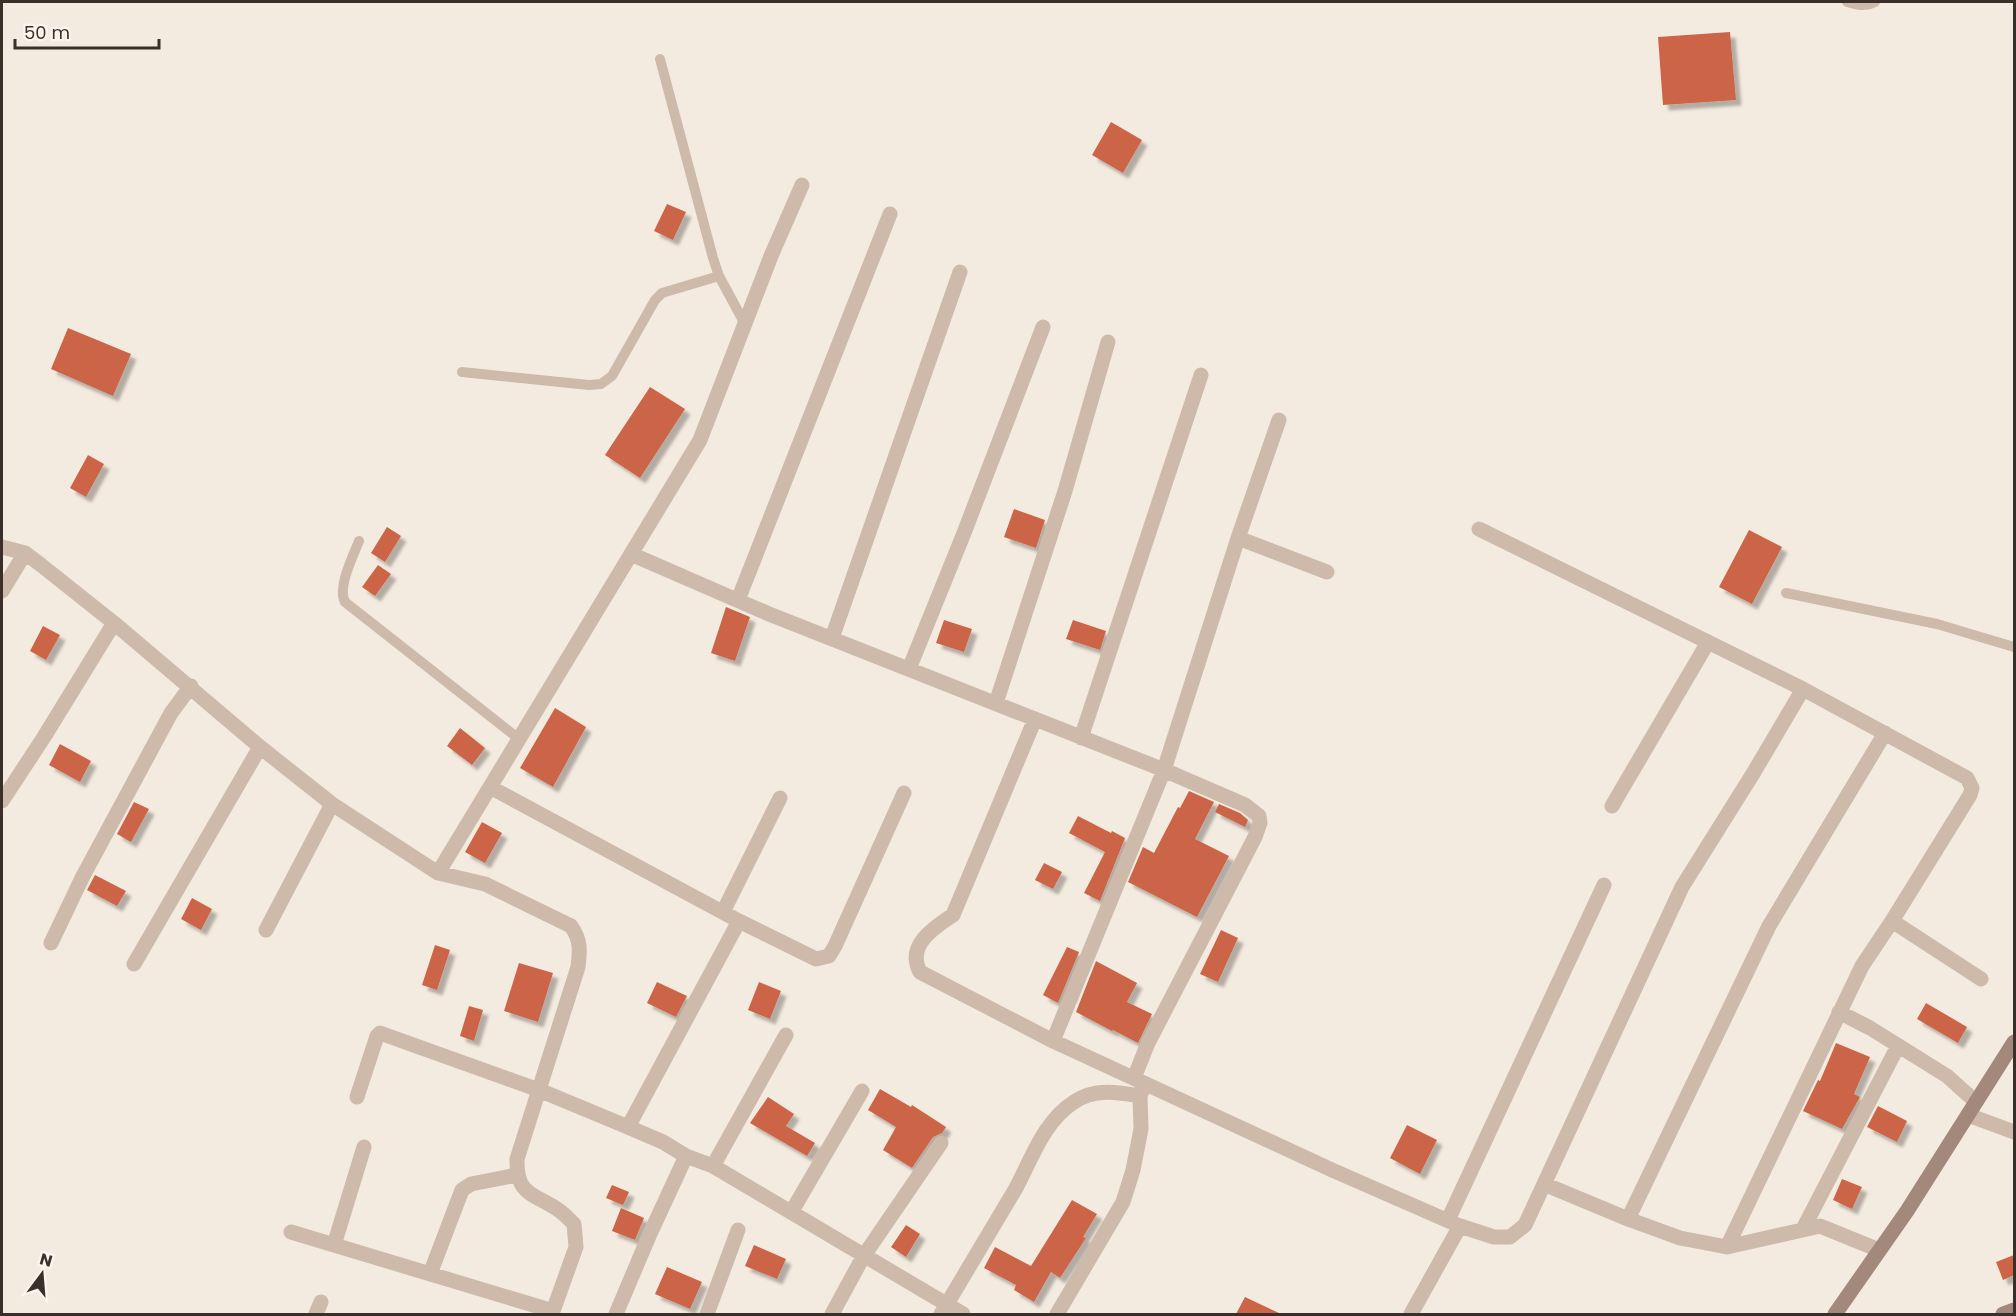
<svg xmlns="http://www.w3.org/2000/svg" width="2016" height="1316" font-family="Poppins,sans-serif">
  <defs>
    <filter id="shadow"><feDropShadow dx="5.5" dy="5.5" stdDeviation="1.5" flood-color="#0004"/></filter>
  </defs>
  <rect width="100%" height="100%" fill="#f4ebe0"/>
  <path fill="#cc6547" filter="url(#shadow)" d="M1730 32 1736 100 1663 105 1658 37Z
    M1111 122 1142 140 1123 173 1092 155Z
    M667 204 686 212 673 240 654 231Z
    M68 328 131 354 113 396 51 369Z
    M650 387 685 409 640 478 605 455Z
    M88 455 104 464 86 497 70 488Z
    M1014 509 1045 520 1036 548 1004 537Z
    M387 527 401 536 385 562 371 553Z
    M1749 530 1782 547 1752 604 1719 587Z
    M378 565 391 574 375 596 362 587Z
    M726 607 750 617 735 661 711 653Z
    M944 620 972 629 964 652 936 643Z
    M1073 620 1106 631 1100 650 1066 639Z
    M43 626 60 635 46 660 30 651Z
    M555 708 586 727 553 787 520 768Z
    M460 728 485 748 472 765 447 746Z
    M60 744 91 761 80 782 49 765Z
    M1189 791 1214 802 1195 839 1229 856 1197 917 1128 882 1143 847 1154 853 1178 807 1180 808Z
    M134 802 149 809 131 842 117 834Z
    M1219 804 1240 813 1248 820 1245 827 1215 812Z
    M1078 816 1111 833 1112 831 1125 838 1100 901 1084 893 1105 852 1069 833Z
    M482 822 502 833 485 863 465 852Z
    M1044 863 1062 872 1053 889 1035 880Z
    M95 875 126 891 117 906 87 890Z
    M192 898 212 909 201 930 181 919Z
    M1221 930 1238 938 1218 982 1200 974Z
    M435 945 450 950 437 990 422 985Z
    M1067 947 1079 952 1058 1003 1043 995Z
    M1096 961 1137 983 1127 1002 1152 1014 1138 1043 1113 1030 1112 1031 1076 1012Z
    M519 963 553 973 538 1022 504 1011Z
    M657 982 687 996 676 1017 647 1003Z
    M759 982 781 991 770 1019 748 1010Z
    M1926 1003 1967 1027 1958 1043 1917 1019Z
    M469 1006 483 1010 474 1041 460 1036Z
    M1836 1043 1870 1057 1854 1094 1860 1097 1842 1129 1803 1111 1818 1080 1820 1081Z
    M880 1089 911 1107 912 1105 946 1127 942 1133 933 1137 912 1168 883 1150 896 1127 868 1110Z
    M768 1097 794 1114 786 1126 815 1143 807 1156 750 1123Z
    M1878 1106 1907 1121 1897 1142 1867 1127Z
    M1407 1125 1437 1140 1420 1174 1390 1158Z
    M1842 1179 1862 1187 1852 1209 1833 1200Z
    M612 1185 629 1192 623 1205 606 1198Z
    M1072 1200 1097 1214 1083 1237 1086 1238 1060 1278 1051 1272 1034 1302 1014 1290 1016 1285 984 1268 995 1247 1031 1266Z
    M621 1208 644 1218 635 1240 612 1231Z
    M906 1225 920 1234 906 1257 891 1247Z
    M754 1245 786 1259 777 1279 745 1266Z
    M2014 1255V1275L2003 1280 1996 1262Z
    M667 1267 702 1282 690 1309 655 1294Z
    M1245 1297 1281 1314H1236Z"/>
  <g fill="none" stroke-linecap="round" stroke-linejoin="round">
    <path stroke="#cebaab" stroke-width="10" d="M1847 2C1857 5 1865 7 1875 2
      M660 59 713 258 719 276 745 324
      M462 372 589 385 601 384 612 376 655 300 662 293 719 276
      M359 541C353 556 337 588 345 602L519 739
      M1786 593 1937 624 2014 647"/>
    <path stroke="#cebaab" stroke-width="15" d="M1479 529 1803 689 1967 778 1972 788 1970 795 1892 921 1981 979
      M1238 538 1279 420
      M2 547 25 553 41 565 114 623 260 747 332 804 438 873 485 884 571 926C581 940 580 950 578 967L517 1159C516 1196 534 1193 560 1211 565 1215 570 1220 574 1224L576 1247 552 1314
      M631 554 769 614 1164 770 1245 805 1259 816 1260 823 1255 837 1148 1043 1134 1078
      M1327 572 1238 538 1164 770 1053 1041 1332 1170 1460 1226 1411 1314
      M2 591 25 553
      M738 600 890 214
      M832 638 960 272
      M909 669 964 533 1043 327
      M996 703 1065 491 1108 342
      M1035 719 953 915C933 928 906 946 920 972L1053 1041
      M1081 738 1201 375
      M490 787 739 921 816 959 829 956 835 946 904 793
      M2 801 44 737 114 623
      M1612 806 1708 642
      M438 873 700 440 771 256 802 185
      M723 912 780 798
      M266 930 332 804
      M51 943 83 876 171 713 191 686
      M134 964 260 747
      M1839 1012 1870 1028 1947 1076 1976 1102
      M357 1097 377 1036 380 1033 539 1090 628 1127
      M1968 1115 2014 1132
      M686 1156 663 1142 628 1127 739 921
      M713 1166 786 1035
      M1544 1184 1628 1219 1680 1238 1727 1247 1820 1226 1879 1250
      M792 1211 862 1091
      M1628 1219 1769 926 1885 733
      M1448 1220 1604 885
      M1460 1226 1494 1237H1510L1525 1225 1682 887 1754 772 1803 689
      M1803 1229 1898 1046
      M291 1232 553 1311
      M334 1245 364 1147
      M1727 1247 1862 966 1892 921
      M430 1274 462 1190 471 1184 517 1175
      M316 1314 321 1302
      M616 1314 649 1236 686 1156 713 1166 963 1314
      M707 1314 738 1230
      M832 1314 863 1257 941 1143
      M941 1314C966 1272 991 1230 1016 1188 1032 1158 1044 1121 1074 1102 1094 1088 1118 1092 1140 1096
      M1057 1314 1123 1202 1133 1170 1141 1129 1140 1096 1144 1086"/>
    <path stroke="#a2897c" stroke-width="15" d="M1835 1314 1907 1211 2014 1042
      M2003 1314 2014 1310"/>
  </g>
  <rect width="2016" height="1316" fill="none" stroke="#3b2f2a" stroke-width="6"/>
  <g transform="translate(42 1274) rotate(16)" stroke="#fbf5ed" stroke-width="4.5" paint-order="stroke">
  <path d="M0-4.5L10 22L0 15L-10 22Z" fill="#3b2f2a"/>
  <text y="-9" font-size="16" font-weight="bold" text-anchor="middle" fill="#3b2f2a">N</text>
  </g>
  <path d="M15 39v9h144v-9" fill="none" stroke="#3b2f2a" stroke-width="3"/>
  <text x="24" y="39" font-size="18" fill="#3b2f2a" stroke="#fbf5ed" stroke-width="4.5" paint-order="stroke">50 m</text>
</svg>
